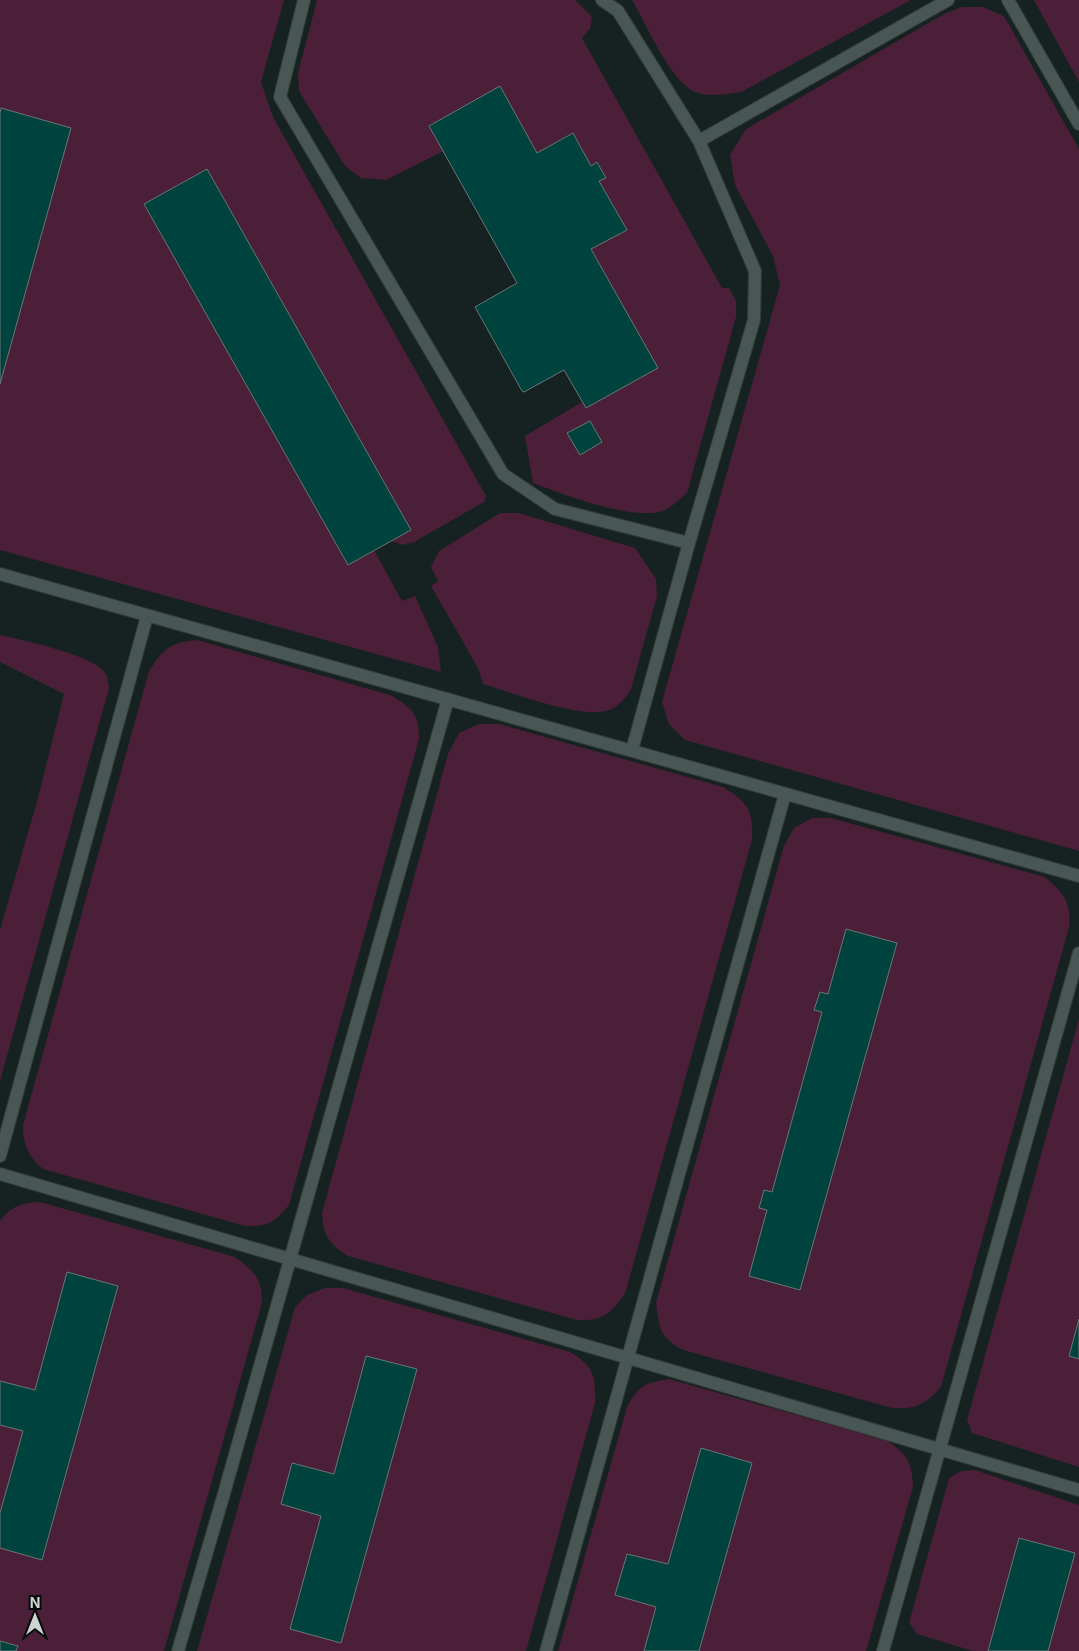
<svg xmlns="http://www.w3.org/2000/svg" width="1079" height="1651" font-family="Inter,sans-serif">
  <rect width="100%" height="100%" fill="#162221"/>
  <path fill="#4a1f37" d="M0 0H284L261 82 273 117 486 496 484 502 414 542 403 545 391 541 374 550 402 601 415 596 438 647 441 672 0 550Z
    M317 0H575L592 17 590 29 582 38 722 288H729L736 301V317L687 493C679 500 671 508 662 511 632 521 562 494 533 483L525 436 582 402 586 408 657 368 591 249 626 229 599 181 606 178 598 162 591 166 572 133 537 153 500 87 429 126 443 151 386 180 361 178 345 166 299 91 298 73Z
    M632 0H911L741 92C727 94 712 97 698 93 672 86 646 23 632 0Z
    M1034 0H1079V82Z
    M962 7H983L1004 16 1079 149V851L685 740 669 724 662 702 780 285 773 256 735 185 730 155 746 129 944 14Z
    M500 513H519L635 548 656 579 657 596 631 689C625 699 618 708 606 711 578 718 513 693 483 684L478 668 431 586 438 581 431 567 439 551Z
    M0 635C22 640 94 655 105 673 108 676 108 683 109 688L0 1081V930L38 798 64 694 0 662Z
    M197 640 390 695C412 708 419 713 419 739L289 1205C275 1222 268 1227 245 1226L43 1169C28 1156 23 1145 23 1125L149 671C164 648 169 643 197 640Z
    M479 724H499L723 787C749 803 753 810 752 840L625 1294C609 1314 604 1321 577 1320L348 1256C329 1245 323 1234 322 1213L448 754 459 733Z
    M812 818H831L1045 877C1064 894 1071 900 1069 927L941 1387C926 1404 915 1410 892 1408L683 1350C660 1338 659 1328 656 1303L784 846 794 828Z
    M1079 1019V1467L972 1433 967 1420Z
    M40 1202 235 1257C255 1272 262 1278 262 1303L164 1651H0V1221C11 1206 22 1203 40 1202Z
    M325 1288H343L570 1352C594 1366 596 1376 595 1403L526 1651H197L295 1307 307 1295Z
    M669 1379 888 1441C908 1456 912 1462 913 1487L866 1651H558L627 1407C639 1385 645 1383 669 1379Z
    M975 1470 1079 1505V1651H973L917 1634 909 1623 949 1478 961 1471Z"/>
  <path fill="#00423e" stroke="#697775" d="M500 86 537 153 573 133 591 166 597 162 606 178 599 181 627 230 591 249 658 368 586 408 564 370 524 392 522 391 475 307 517 283 429 126Z
    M1 108 71 128 0 384V113Z
    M207 169 411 530 348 565 144 204Z
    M590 421 602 442 580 455 567 433Z
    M846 929 897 943 800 1290 749 1276 767 1210 759 1208 764 1190 772 1192 822 1012 814 1010 820 992 828 994Z
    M67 1272 118 1286 42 1560 0 1548V1513L23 1431 0 1425V1381L35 1390Z
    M1079 1319V1359L1069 1356Z
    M366 1356 417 1369 341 1643 290 1629 321 1516 281 1504 292 1463 334 1474Z
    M701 1448 752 1463 699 1651H644L656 1607 615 1595 627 1554 668 1564Z
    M1019 1538 1075 1553 1048 1651H988Z
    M0 1641 18 1646 16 1651H0Z"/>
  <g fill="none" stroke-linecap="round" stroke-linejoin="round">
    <g stroke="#333b3a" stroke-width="14">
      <path id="service" d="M304 0 280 97 503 474 555 509 689 543
        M602 0 618 11 699 141 755 271 754 320 689 543 632 750
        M1008 0 1079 124
        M699 141 948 0
        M0 574 1079 876
        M0 1156 147 616
        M0 1174 1079 1490
        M178 1651 223 1497 448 699
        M546 1651 785 794
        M883 1651 1079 953"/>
    </g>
    <use href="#service" stroke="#485654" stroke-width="12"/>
  </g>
  <g transform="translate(35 1616)" stroke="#060a0a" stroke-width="4" paint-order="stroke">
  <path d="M0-4L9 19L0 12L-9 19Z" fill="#cdd4d3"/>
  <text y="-8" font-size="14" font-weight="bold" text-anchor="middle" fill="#cdd4d3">N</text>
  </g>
</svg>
